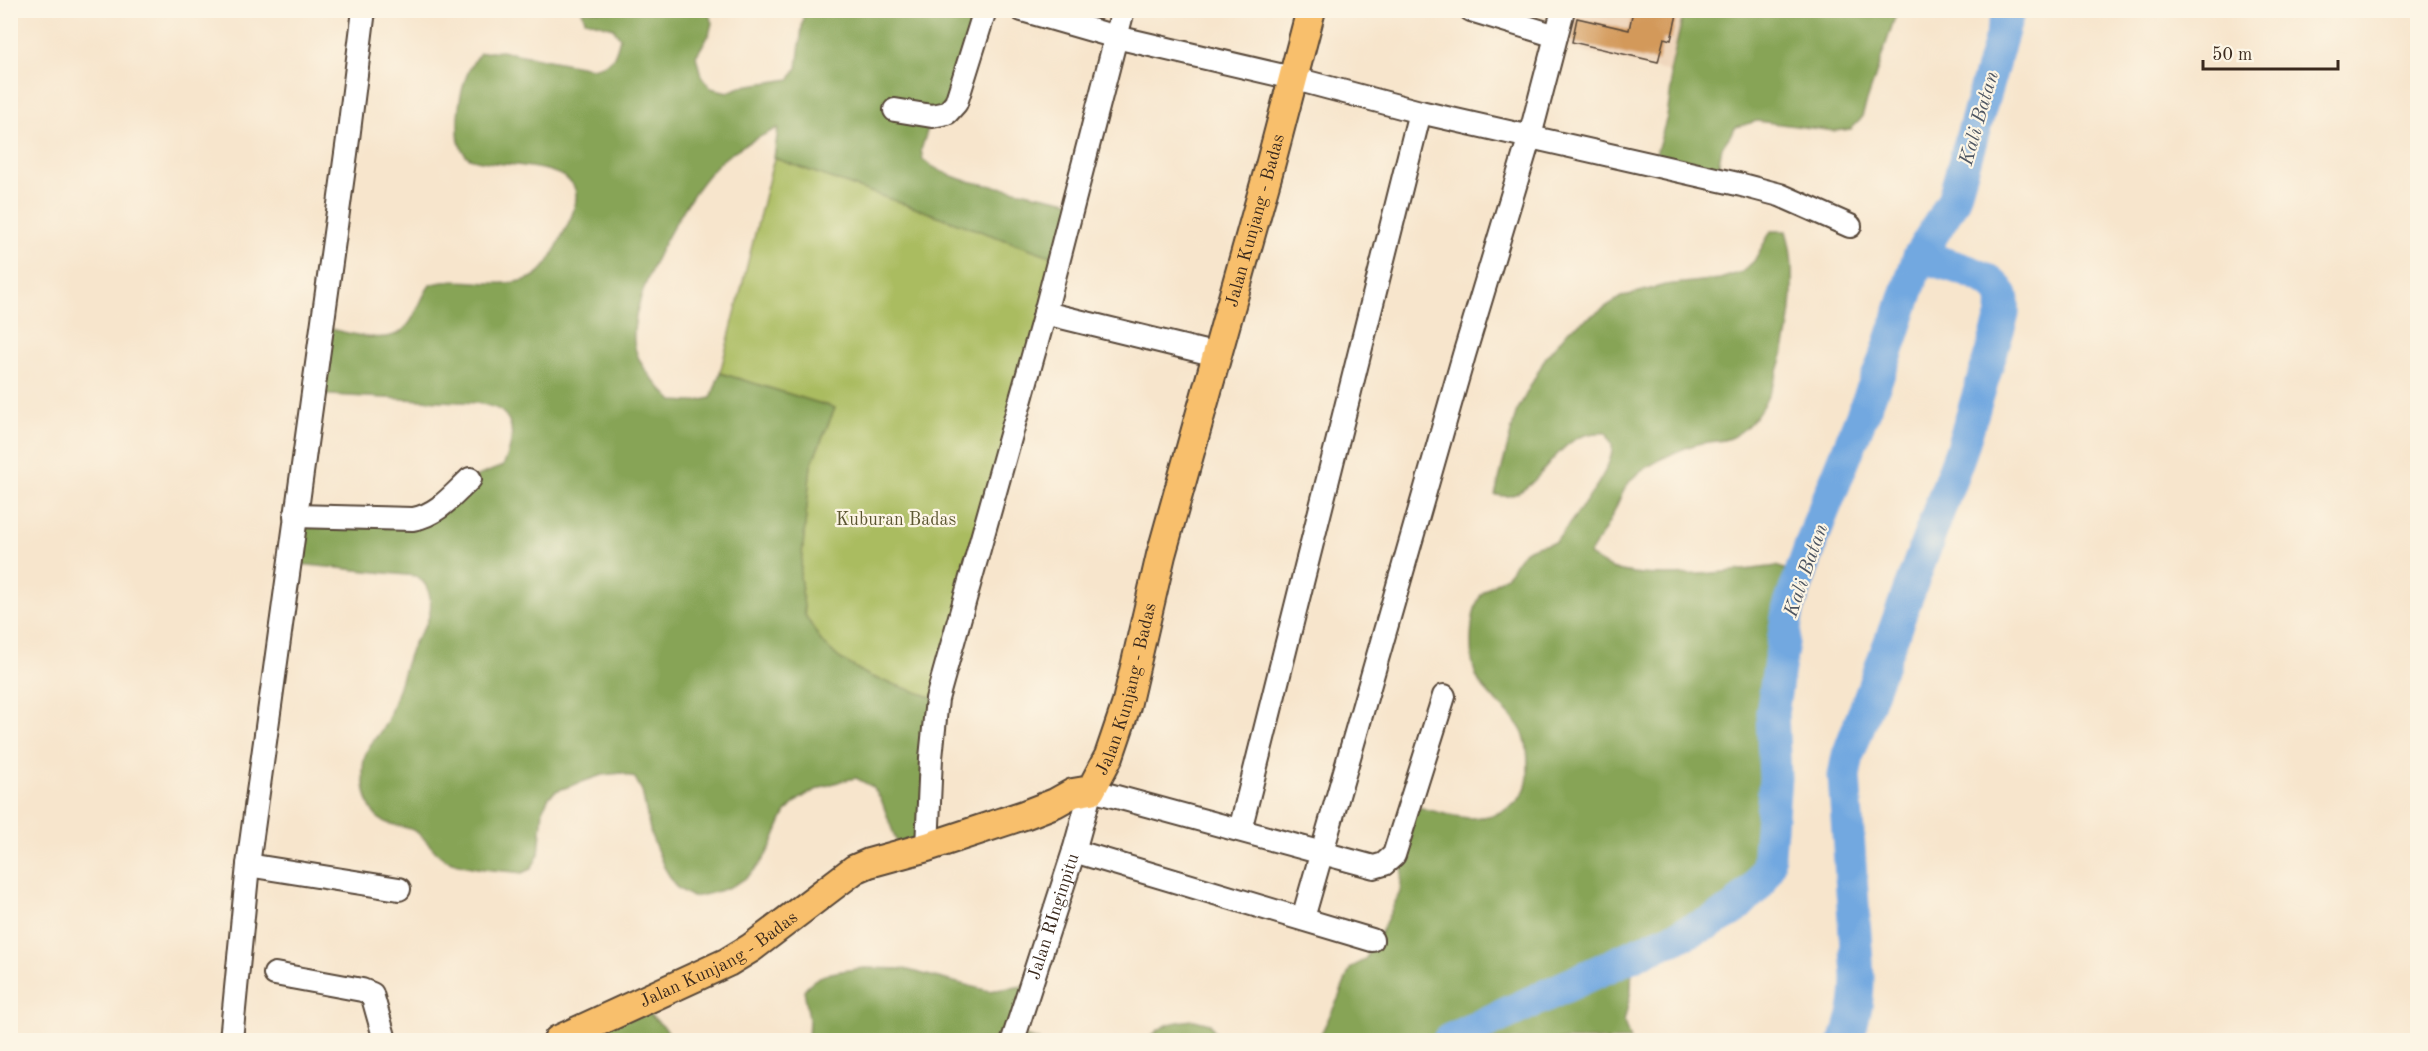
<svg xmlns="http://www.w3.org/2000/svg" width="2428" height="1051" font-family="'Old Standard TT',serif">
  <rect width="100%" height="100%" fill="#fcf5e5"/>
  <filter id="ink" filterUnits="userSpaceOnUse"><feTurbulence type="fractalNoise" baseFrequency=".0167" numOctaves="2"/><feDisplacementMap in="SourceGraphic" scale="12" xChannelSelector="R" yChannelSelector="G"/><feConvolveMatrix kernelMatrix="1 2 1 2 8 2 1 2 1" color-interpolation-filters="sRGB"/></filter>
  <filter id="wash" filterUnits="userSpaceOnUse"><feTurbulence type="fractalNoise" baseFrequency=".008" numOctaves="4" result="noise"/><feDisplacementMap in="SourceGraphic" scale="24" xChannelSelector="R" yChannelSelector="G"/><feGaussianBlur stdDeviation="1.35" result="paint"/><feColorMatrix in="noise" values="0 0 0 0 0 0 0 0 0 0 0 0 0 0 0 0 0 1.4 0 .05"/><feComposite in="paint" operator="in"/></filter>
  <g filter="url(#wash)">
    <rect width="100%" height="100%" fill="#f7e5cc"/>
    <path fill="#efd6bc" d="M1563 11H1684L1670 72 1554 44Z"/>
    <path fill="#aabc60" stroke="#72733f" stroke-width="1.5" d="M774 158 1059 259 937 699 869 676 839 658 821 641 805 615 800 576 811 465 835 408 720 373Z"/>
    <path fill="#87a456" stroke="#61673a" stroke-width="1.5" d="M582 11H708L712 23 709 35 696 56 701 76 711 88 728 92 743 86 790 79 797 68 804 11H985L956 103 932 116 921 150 923 160C951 181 977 183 1010 189 1031 193 1052 198 1074 202L1059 259 774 158 778 128C757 138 733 149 716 166 683 201 631 292 634 341 636 365 657 385 673 401L692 402 711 398 720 373 835 408 811 465 800 576 805 615 821 641 839 658 869 676 937 699 927 847 901 854 881 799 873 787 856 778C833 782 801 792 786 812 780 822 776 835 771 846 754 881 729 891 692 897L676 887 664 867 651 835 642 791 635 778 622 773 602 775 556 791 549 797 543 809 539 854 531 869 522 873C499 870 465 869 445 859 433 853 427 838 415 831 404 825 386 826 377 817 364 804 359 767 367 751 372 740 382 732 387 721 396 698 402 675 410 652 413 641 421 634 426 624 434 608 432 585 416 576L289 563 295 516 413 519 470 479 503 466C511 449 519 425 501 411 496 407 485 405 478 403L312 394 322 327C346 331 388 349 407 326 417 315 421 297 430 285 461 275 494 289 525 280 544 275 552 256 560 240 566 227 575 214 576 198 579 164 510 166 488 162 483 161 474 160 470 158 456 150 458 130 458 116 460 94 465 70 480 53L501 51 591 68C613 64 615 59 620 38L613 28 585 20Z
      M1684 11H1897L1861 119 1851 129 1834 131 1757 121 1736 127 1722 147 1716 179 1653 164 1667 117 1671 88 1670 72Z
      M1771 231H1786C1803 283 1786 410 1732 437 1723 442 1711 441 1701 443 1681 448 1651 463 1635 476 1624 485 1617 506 1610 520 1604 532 1596 543 1589 555 1595 559 1602 564 1609 567 1646 583 1736 571 1777 566L1791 572 1799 579 1788 610 1772 713 1775 778 1768 866 1758 885 1734 909 1709 923 1638 953 1632 966 1631 991 1624 1022 1630 1040H1318L1338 999 1350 969 1366 958 1380 934 1400 892 1403 862 1394 855 1410 805C1428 809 1454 818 1472 818 1501 817 1529 803 1528 771 1528 759 1528 743 1522 731 1512 712 1492 701 1480 683 1467 664 1469 614 1481 595 1485 588 1499 581 1506 576 1513 571 1514 564 1519 557 1528 546 1543 544 1556 542 1570 521 1615 470 1612 446 1612 442 1608 437 1607 433 1555 428 1547 487 1509 496 1505 497 1499 495 1495 495L1516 413 1546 357 1569 330 1621 297 1665 285 1720 279 1742 272 1754 261Z
      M864 968 904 969 989 991 1031 985 1016 1034 1040 1040H808L809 1018 804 990C817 971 843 971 864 968Z
      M638 1004 666 1029 674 1040H558Z
      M1194 1020 1210 1024 1220 1040H1149C1161 1023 1174 1022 1194 1020Z"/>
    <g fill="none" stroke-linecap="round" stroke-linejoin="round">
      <path stroke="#72a8e0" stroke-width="33" d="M1449 1040 1638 953 1709 923 1734 909 1758 885 1768 866 1775 778 1772 713 1788 610 1820 519 1887 353 1919 256 1953 201 2009 10
        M1845 1040C1855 1019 1858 1001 1858 977L1844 776 1848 755 1961 451 2003 314C2003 309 2004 301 2002 296 1991 272 1942 264 1919 256"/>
    </g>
    <g id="blocks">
      <path fill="#d3995a" d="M1633 10H1678L1671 40 1664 38 1658 62 1572 42 1577 18 1629 30Z"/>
    </g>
  </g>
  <g filter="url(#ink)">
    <use href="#blocks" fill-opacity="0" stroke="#574638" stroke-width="1.5"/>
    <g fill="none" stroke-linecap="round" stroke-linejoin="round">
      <g stroke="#574638" stroke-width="26">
        <g id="minor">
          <path d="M1022 10 1116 37 1292 78 1420 112 1742 185 1780 195 1850 226"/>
          <path d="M1471 10 1556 36"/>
          <path d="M895 110 932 116 947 113 956 103 985 10"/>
          <path d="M1045 313 1217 355"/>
          <path d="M295 516 413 519C437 515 452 496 470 479"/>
          <path d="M1240 830 1420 112"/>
          <path d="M927 847 931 758 937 699 1045 313 1123 10"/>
          <path d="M1074 851 1372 940"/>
          <path d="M248 865 399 889"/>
          <path d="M1303 918 1464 355 1530 136 1563 10"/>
          <path d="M275 974 362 990 372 994 385 1040"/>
          <path d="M231 1040 248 865 348 139 364 10"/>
          <path id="s1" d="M1013 1040 1074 851 1091 790 1374 867 1384 864 1394 855 1444 696"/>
        </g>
      </g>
      <g stroke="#574638" stroke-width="32">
        <g id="major">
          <path id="s2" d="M558 1040 728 962 751 948 855 869 869 863 927 847 1024 815 1055 803 1073 793 1091 790 1109 756 1126 706 1161 555 1271 162 1311 10"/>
        </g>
      </g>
      <use href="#minor" stroke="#fff" stroke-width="22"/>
      <use href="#major" stroke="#f8bf6c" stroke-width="28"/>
    </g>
  </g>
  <g text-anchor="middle" stroke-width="4.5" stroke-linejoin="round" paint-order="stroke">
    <g font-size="18" fill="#3b2a1e" stroke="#fcf5e5">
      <text dy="6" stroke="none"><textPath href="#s2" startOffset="1188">Jalan Kunjang - Badas</textPath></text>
      <text dy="6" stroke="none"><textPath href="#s2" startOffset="702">Jalan Kunjang - Badas</textPath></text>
      <text dy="6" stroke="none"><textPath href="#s1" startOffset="130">Jalan RInginpitu</textPath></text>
      <text dy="6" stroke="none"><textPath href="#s2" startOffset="180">Jalan Kunjang - Badas</textPath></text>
    </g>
    <g font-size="18" fill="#5c5632" stroke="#fcf5e5">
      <text x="896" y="525">Kuburan Badas</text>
    </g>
    <g font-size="20" font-style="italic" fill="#4e5662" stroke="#fcf5e5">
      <text transform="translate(1978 118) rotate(-74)" y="7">Kali Batan</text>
      <text transform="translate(1805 570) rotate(-71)" y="7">Kali Batan</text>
    </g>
  </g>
  <rect width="2428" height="1051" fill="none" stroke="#fcf5e5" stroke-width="36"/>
  <path d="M2203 60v9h135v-9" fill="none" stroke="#3b2a1e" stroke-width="3"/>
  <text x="2212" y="60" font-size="18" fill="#3b2a1e" stroke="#fcf5e5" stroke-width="4.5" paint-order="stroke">50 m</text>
</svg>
